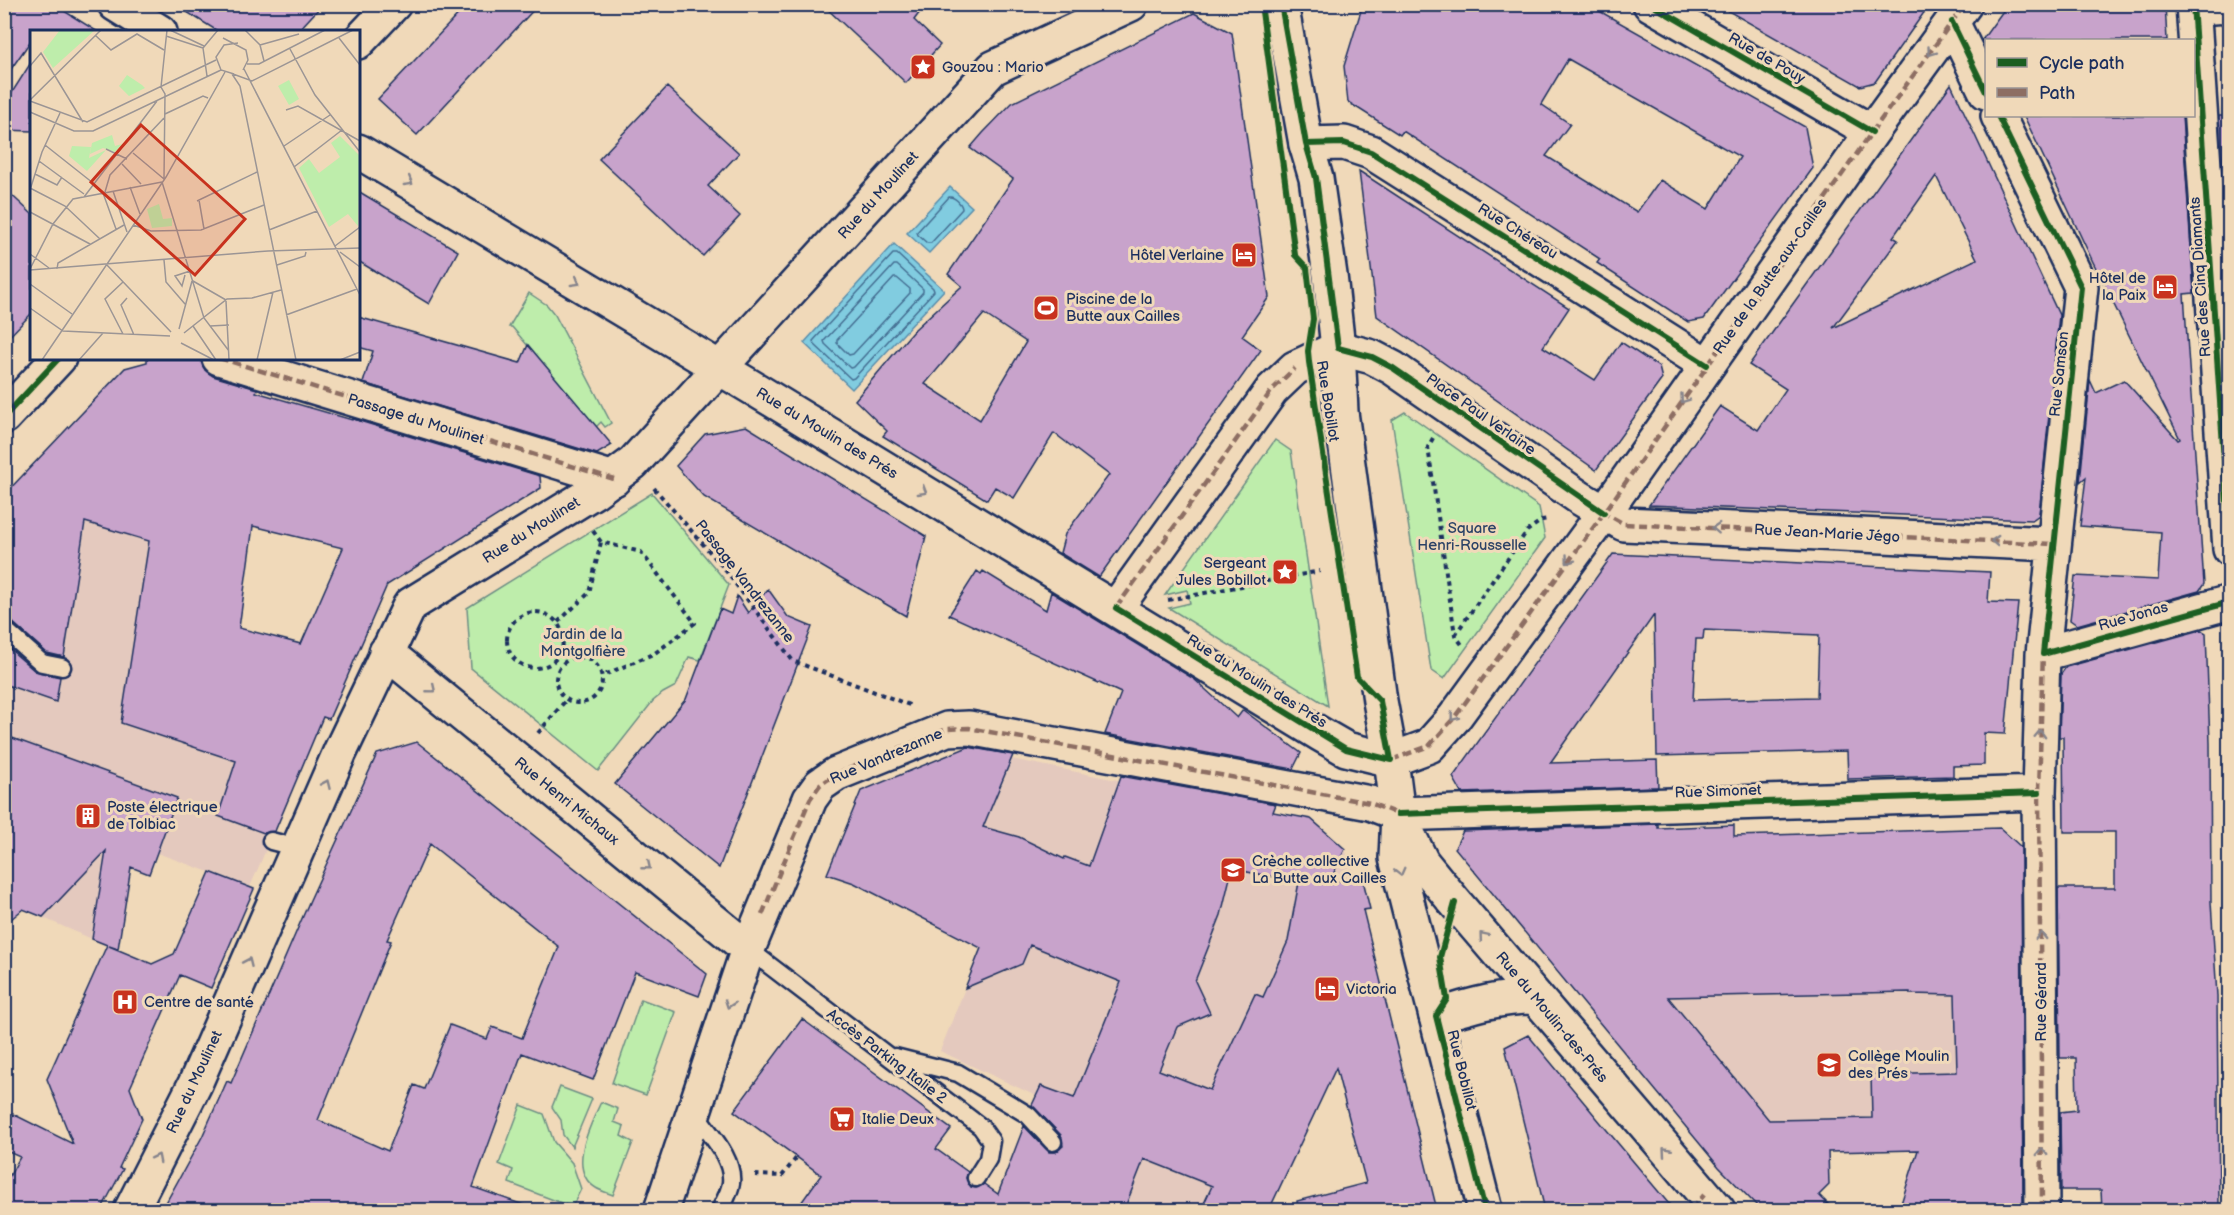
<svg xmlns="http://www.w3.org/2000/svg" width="2234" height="1215" font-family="'Balsamiq Sans',sans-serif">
  <rect width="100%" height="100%" fill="#f0d9b9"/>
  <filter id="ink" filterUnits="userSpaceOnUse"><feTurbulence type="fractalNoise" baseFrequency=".0167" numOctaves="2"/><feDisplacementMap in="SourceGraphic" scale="12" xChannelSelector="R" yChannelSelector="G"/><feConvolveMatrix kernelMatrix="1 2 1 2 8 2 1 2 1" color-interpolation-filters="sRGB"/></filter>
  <g filter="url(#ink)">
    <path fill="#e4c9be" d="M85 522 149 541 131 660 323 717 250 887 108 835 92 939 23 909 5 925 4 596Z
      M962 749 1311 819 1290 929 1345 849 1354 873 1340 903 1238 1164 1216 1210H992L1036 1096 940 1051 981 948 863 888V886L827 874 861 791Z
      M2020 943 2023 1115 1775 1120 1719 1167 1594 1015 1675 948Z"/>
    <path fill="#beedab" stroke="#6c8e84" stroke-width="1.5" d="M529 293 547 305 555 315 611 423 605 427 601 422 596 427 512 327H509Z
      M1405 412 1539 507 1545 538 1444 679 1431 670 1392 420Z
      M1275 440 1291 451 1328 706 1169 608 1190 603 1187 590 1165 595Z
      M652 493 729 585 700 660 689 657 676 686 663 693 653 701 598 771 471 668 467 608Z
      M641 999 676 1012 646 1095 612 1083Z
      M560 1087 592 1099 572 1147 563 1135 561 1120 552 1107Z
      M601 1102 618 1109 614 1122 624 1126 621 1136 633 1142 613 1195C608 1193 601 1191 596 1188 566 1170 591 1124 601 1102Z
      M521 1105 544 1114 554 1142 572 1163 581 1189 572 1207 509 1183 513 1170 499 1164Z"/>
    <path fill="#81cce0" stroke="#588dac" stroke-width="1.5" d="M950 187 972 207 929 253 907 233Z
      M894 244 944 290 852 389 804 343Z"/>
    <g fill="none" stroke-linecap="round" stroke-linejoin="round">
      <path stroke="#446e92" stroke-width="1.5" d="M949 197C954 196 962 204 962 209L931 243H927L918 235 917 232Z
        M893 254H897L933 288 934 291 854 378 851 379 814 344 813 341Z
        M894 265H897L923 289V292L854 367 850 368 825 344 824 341Z
        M894 278H897L910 289V293L853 354 849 355 837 343V340Z"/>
    </g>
    <path fill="#c8a3cb" stroke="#1b2f5e" stroke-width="1.5" fill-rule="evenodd" d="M4 4H53L98 32H32V39L4 79Z
      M174 4H323L297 32H219Z
      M468 4H539L417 135 378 99Z
      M822 4H926L914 20 940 45 906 83Z
      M1363 4H1587L1805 127 1813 168 1704 319 1688 322 1597 263 1600 259 1403 131 1400 135 1348 102 1344 66ZM1568 59 1740 157 1708 209 1660 180 1637 212 1546 156 1570 124 1541 104Z
      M1716 4H1930L1875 82 1860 86Z
      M2008 4H2165L2167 40H1982Z
      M1194 13 1232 33 1269 297 1242 336 1261 350 1099 577 1060 553 1065 534 1109 475 1054 433 1014 498 995 487 987 500 883 436 887 431 855 400 914 330 962 286 948 274 1013 179 970 148 983 133 1012 103ZM984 314 1026 342 980 420 925 384Z
      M32 61V131L4 130V105Z
      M1951 84 2059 315 2039 515 2032 520 1649 505 1720 406 1758 430 1786 389 1749 365ZM1936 176 1977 259 1833 328 1898 240 1893 237Z
      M667 87 739 153 708 186 740 216 703 256 599 159Z
      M2024 116H2182L2194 293 2184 294 2204 584 2199 591 2077 625 2070 620 2075 576 2158 580 2161 532 2080 526 2086 477 2080 482 2090 380 2096 393 2124 380 2178 440 2180 439 2093 262Z
      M2219 116H2229V265Z
      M1359 171 1569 308 1543 347 1595 380 1621 342 1659 367 1662 379 1596 470 1377 316Z
      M4 188 32 214V313L4 342Z
      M358 191 458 251 429 304 358 261Z
      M358 317 520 363 528 345 612 445 597 454 363 383 373 351 358 347Z
      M147 358H201L205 370 213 376 257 389 256 392 352 420 353 419 540 476 541 488 387 585 329 719 323 717 275 831 264 833 218 816 236 761 121 723 149 541 85 522 64 657 47 653 11 621 4 619V495L125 368 147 362ZM253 526 343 548 301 644 239 628Z
      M746 426 926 536 906 616 704 497 676 466 705 434Z
      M1613 554 1990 572 1988 602 2018 603 2005 734 1984 733V765L1953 766V776L1848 779 1847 751 1657 756 1654 615 1550 763 1657 760 1658 787 1462 793 1453 777ZM1704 630 1819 635 1817 697 1693 700 1696 639H1703Z
      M977 571 981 574 983 571 1046 610 1051 592 1194 679 1237 718 1243 710 1301 753 1293 769 1105 734 1121 693 949 615Z
      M768 589 788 617 812 627 719 868 615 784 686 699 720 609 731 614 737 596 748 613Z
      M2201 630 2206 633 2210 743 2211 902 2217 996 2219 1210H2102L2101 1190H2061L2060 1112 2077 1110 2076 1058H2060L2058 888H2115V832H2064L2063 737H2059L2061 674 2066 667Z
      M4 644 35 671 60 677 56 702 4 684Z
      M4 735 177 798 149 874 131 867 118 949 109 946 152 964 174 954 210 872 254 889 211 988 180 975 130 1088 142 1119 119 1168 123 1169 101 1210H4V1186L20 1157 4 1150V1129L13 1114 73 1144 47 1079 107 945 92 939 106 851 43 917 23 909 4 925Z
      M417 742 707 974 699 996 635 972 593 1080 522 1053 473 1187 529 1207 528 1210H162L202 1137 227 1081 231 1083 310 900 377 754ZM430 844 559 947 522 1038 492 1027 487 1039 450 1025 424 1089 414 1085 388 1151 318 1120 391 941 387 940Z
      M968 747 1013 755 983 827 1019 837 1064 859 1065 857 1089 866 1121 776 1276 804 1273 812 1311 819 1345 849 1329 883 1362 876 1370 909 1363 910 1437 1210H1298L1297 1201 1366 1183 1336 1068 1269 1210H1201L1212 1186 1144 1159 1124 1210H796L821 1175 734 1111 802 1019 951 1129 936 1149 968 1172 966 1178 971 1187 976 1188 984 1184 998 1194 1024 1126 1049 1152H1056L1063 1146 1061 1135 1032 1105 1041 1086 1074 1098 1121 982 1030 945 1022 964 965 988 981 948 854 883 827 874 861 791ZM1232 869 1299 882 1288 941 1263 997 1255 994 1210 1090 1159 1070 1177 1027 1210 1013 1195 981 1221 915Z
      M1658 824V828L1734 825V836L2000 828 2021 847 2023 1210H1899L1918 1150 1828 1152 1829 1185 1819 1195 1834 1210H1761L1719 1167 1455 848 1463 831ZM1910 992V994L1955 995 1957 1072 1871 1074 1872 1118 1826 1119 1769 1120 1668 997Z
      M1528 1035 1606 1129 1674 1210H1545L1505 1047Z"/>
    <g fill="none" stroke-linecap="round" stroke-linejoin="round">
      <g stroke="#1b2f5e" stroke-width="21">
        <path id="lane" d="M4 629 42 663 62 667
          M271 841 298 848
          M748 949 981 1127 991 1141 988 1159 976 1178
          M895 1057 958 1073 1028 1115 1053 1142
          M694 1111C707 1132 734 1157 731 1183 730 1192 724 1202 720 1210"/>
      </g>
      <g stroke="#1b2f5e" stroke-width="38">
        <path id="street" d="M115 4 160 32
          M1650 4 1872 132
          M2193 4 2230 549
          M2194 8 2230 6
          M1952 22 1986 92
          M1998 116 2081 287 2043 654 2039 793 2042 1210
          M1306 144 1344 143 1371 152 1707 365
          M358 151 753 388 1320 734 1346 749 1391 760 1429 746 1454 718 1604 513 1872 132 1965 4
          M219 358 614 479
          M1116 608 1272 390 1295 368 1338 348 1372 357 1393 368 1580 498 1624 524 2053 544
          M386 652 748 949
          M2043 654 2230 602
          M1398 814 1422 862 1453 900 1718 1210
          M1436 1016C1470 1006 1498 997 1534 997
          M131 1210 195 1084 340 752 410 605 595 491 633 463 993 68 1131 4
          M661 1210 748 949 810 799 820 785 836 774 947 729 969 728 1370 803 1398 814 2039 793"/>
      </g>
      <g stroke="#1b2f5e" stroke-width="38">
        <path id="secondary" d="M1281 4 1306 144 1316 178 1330 275 1338 348 1341 412 1380 701 1391 760 1398 814 1396 858 1485 1210
          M358 42 394 4
          M4 417 59 358"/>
      </g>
      <path stroke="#1b2f5e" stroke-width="4" stroke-dasharray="4.5 4.5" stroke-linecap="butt" d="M1433 438 1428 447 1455 635 1463 646
        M654 488 723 567 793 661 912 706
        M593 531 601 542 641 552 695 623 655 653 602 676
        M1168 600 1320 571
        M507 640a28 28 0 1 1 56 0a28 28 0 1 1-56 0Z
        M558 622 589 593 601 542
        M1455 635 1527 531 1542 520 1548 519
        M556 680a23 23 0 1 1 46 0a23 23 0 1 1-46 0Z
        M538 733 566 700
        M755 1175 782 1176 797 1157"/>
      <use href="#lane" stroke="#f0d9b9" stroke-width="16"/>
      <use href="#street" stroke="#f0d9b9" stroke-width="33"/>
      <use href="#secondary" stroke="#f0d9b9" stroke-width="33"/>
      <path stroke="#8d6e63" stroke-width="4.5" stroke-dasharray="9 4.5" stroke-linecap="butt" d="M2194 8 2230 6
        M219 358 614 479
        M1601 511 1624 524 2053 544
        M1116 608 1272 390 1295 368
        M1391 760 1429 746 1454 718 1604 513 1872 132 1965 4
        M762 915 810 799 820 785 836 774 947 729 969 728 990 732 1370 803 1398 814H1403
        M1692 1210 1704 1195
        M2042 1210 2039 793 2043 650"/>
      <g stroke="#f0d9b9" stroke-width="10">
        <path id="cycleway" d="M1281 4 1306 144 1316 178 1338 348 1372 357 1393 368 1604 513
          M1650 4 1872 132
          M2193 4 2230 549
          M1952 22 1986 92
          M1998 116 2081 287 2043 654 2230 602
          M1306 144 1344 143 1371 152 1707 365
          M4 417 59 358
          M1116 608 1346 749 1391 760 1380 701 1357 677 1309 362 1308 351 1313 319 1307 268 1295 255 1261 4
          M1398 814 2039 793
          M1455 903 1440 957 1447 999 1436 1016 1485 1210"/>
      </g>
      <use href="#cycleway" stroke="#1b5e20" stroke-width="6"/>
    </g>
    <defs><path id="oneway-chevron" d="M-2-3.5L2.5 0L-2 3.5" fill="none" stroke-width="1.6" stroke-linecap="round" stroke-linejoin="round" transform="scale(1.5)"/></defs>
    <g stroke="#86848c">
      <use href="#oneway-chevron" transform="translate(1931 52) rotate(126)"/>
      <use href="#oneway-chevron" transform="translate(409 182) rotate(31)"/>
      <use href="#oneway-chevron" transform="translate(576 282) rotate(31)"/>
      <use href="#oneway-chevron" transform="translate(1684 399) rotate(125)"/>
      <use href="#oneway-chevron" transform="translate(923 491) rotate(31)"/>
      <use href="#oneway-chevron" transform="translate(1716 528) rotate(-177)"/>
      <use href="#oneway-chevron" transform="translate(1995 541) rotate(-177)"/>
      <use href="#oneway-chevron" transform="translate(1569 560) rotate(126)"/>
      <use href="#oneway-chevron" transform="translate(432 689) rotate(39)"/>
      <use href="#oneway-chevron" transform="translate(1454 717) rotate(128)"/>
      <use href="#oneway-chevron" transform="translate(2040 734) rotate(-88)"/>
      <use href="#oneway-chevron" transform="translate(326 784) rotate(-66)"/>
      <use href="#oneway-chevron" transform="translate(647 866) rotate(39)"/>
      <use href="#oneway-chevron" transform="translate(1400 872) rotate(76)"/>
      <use href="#oneway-chevron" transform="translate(1483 936) rotate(-130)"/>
      <use href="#oneway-chevron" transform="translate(2041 936) rotate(-90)"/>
      <use href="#oneway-chevron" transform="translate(248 962) rotate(-66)"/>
      <use href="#oneway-chevron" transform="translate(729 1004) rotate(109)"/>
      <use href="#oneway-chevron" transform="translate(1666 1151) rotate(-131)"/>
      <use href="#oneway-chevron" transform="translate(2042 1152) rotate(-90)"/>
      <use href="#oneway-chevron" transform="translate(157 1158) rotate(-63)"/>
    </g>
  </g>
  <defs>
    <g id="sight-square" transform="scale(1.35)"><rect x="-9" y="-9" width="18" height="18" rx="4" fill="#c8321e" stroke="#f0d9b9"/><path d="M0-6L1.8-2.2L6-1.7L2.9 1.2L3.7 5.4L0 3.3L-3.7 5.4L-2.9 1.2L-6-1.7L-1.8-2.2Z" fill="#fff"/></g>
    <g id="hotel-square" transform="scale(1.35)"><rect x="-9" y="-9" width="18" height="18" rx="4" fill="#c8321e" stroke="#f0d9b9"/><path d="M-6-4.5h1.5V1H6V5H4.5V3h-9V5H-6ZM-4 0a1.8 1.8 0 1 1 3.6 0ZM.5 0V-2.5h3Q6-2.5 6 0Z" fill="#fff"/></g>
    <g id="stadium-square" transform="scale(1.35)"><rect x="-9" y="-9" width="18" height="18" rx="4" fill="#c8321e" stroke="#f0d9b9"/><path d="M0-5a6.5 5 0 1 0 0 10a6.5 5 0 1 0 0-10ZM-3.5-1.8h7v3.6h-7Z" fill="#fff"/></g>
    <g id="building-square" transform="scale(1.35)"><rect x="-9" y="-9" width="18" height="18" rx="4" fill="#c8321e" stroke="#f0d9b9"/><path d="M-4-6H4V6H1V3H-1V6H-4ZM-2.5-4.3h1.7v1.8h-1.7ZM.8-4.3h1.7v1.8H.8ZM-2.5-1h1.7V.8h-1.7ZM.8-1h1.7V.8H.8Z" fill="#fff"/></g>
    <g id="school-square" transform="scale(1.35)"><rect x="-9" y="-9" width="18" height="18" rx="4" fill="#c8321e" stroke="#f0d9b9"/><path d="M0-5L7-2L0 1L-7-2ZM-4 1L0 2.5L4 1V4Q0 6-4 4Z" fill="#fff"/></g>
    <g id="hospital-square" transform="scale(1.35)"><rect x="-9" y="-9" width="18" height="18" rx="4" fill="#c8321e" stroke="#f0d9b9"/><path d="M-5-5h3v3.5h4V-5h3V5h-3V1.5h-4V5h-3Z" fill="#fff"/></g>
    <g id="supermarket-square" transform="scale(1.35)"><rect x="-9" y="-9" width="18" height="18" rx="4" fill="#c8321e" stroke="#f0d9b9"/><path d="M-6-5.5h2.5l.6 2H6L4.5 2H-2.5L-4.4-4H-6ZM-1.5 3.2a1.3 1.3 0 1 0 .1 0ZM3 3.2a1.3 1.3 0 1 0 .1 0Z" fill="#fff"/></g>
  </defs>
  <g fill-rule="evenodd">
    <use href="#sight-square" x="923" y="67"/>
    <use href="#hotel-square" x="1244" y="255"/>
    <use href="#hotel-square" x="2165" y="287"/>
    <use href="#stadium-square" x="1046" y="308"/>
    <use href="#sight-square" x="1285" y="572"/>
    <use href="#building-square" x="88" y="816"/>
    <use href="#school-square" x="1233" y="870"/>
    <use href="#hotel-square" x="1327" y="989"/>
    <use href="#hospital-square" x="125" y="1002"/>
    <use href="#school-square" x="1829" y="1065"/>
    <use href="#supermarket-square" x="842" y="1119"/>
  </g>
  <g text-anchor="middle" stroke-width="6" stroke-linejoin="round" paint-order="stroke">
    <g font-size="15" fill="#1b2f5e" stroke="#f0d9b9">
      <text transform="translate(1767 58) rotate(30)" y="5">Rue de Pouy</text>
      <text transform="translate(878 195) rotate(-48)" y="5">Rue du Moulinet</text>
      <text transform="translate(1518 231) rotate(32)" y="5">Rue Chéreau</text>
      <text transform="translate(1770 276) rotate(-55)" y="5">Rue de la Butte-aux-Cailles</text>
      <text transform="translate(2200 277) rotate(-94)" y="5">Rue des Cinq Diamants</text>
      <text transform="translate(2059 374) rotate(-84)" y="5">Rue Samson</text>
      <text transform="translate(1328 401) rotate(81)" y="5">Rue Bobillot</text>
      <text transform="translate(1481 414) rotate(35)" y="5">Place Paul Verlaine</text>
      <text transform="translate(416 419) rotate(17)" y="5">Passage du Moulinet</text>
      <text transform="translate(827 433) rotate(31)" y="5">Rue du Moulin des Prés</text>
      <text transform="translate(531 530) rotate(-32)" y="5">Rue du Moulinet</text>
      <text transform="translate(1827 533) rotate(3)" y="5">Rue Jean-Marie Jégo</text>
      <text transform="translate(745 581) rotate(52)" y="5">Passage Vandrezanne</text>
      <text transform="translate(2133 616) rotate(-16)" y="5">Rue Jonas</text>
      <text transform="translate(1257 681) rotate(32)" y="5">Rue du Moulin des Prés</text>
      <text transform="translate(886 756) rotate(-23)" y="5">Rue Vandrezanne</text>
      <text transform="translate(1718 791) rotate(-2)" y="5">Rue Simonet</text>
      <text transform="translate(567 801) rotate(39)" y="5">Rue Henri Michaux</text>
      <text transform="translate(2041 1002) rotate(-90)" y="5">Rue Gérard</text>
      <text transform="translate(1552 1017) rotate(50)" y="5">Rue du Moulin-des-Prés</text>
      <text transform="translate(887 1056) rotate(37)" y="5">Accès Parking Italie 2</text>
      <text transform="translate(1462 1070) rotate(76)" y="5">Rue Bobillot</text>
      <text transform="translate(194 1082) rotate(-65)" y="5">Rue du Moulinet</text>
    </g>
    <g font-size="15" fill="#1b2f5e" stroke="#f0d9b9" text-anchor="start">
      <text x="942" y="72">Gouzou : Mario</text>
      <text x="1224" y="260" text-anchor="end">Hôtel Verlaine</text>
      <text x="2146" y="283" text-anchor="end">Hôtel de<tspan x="2146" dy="17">la Paix</tspan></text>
      <text x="1066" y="304">Piscine de la<tspan x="1066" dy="17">Butte aux Cailles</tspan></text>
      <text x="1266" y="568" text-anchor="end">Sergeant<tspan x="1266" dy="17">Jules Bobillot</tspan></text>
      <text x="107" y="812">Poste électrique<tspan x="107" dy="17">de Tolbiac</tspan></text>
      <text x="1252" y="866">Crèche collective<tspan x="1252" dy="17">La Butte aux Cailles</tspan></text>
      <text x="1346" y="994">Victoria</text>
      <text x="144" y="1007">Centre de santé</text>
      <text x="1848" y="1061">Collège Moulin<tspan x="1848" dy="17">des Prés</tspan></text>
      <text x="862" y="1124">Italie Deux</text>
    </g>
    <g font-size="15" fill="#2b4266" stroke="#f0d9b9">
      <text x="1472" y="533">Square<tspan x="1472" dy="17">Henri-Rousselle</tspan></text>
      <text x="583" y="639">Jardin de la<tspan x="583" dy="17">Montgolfière</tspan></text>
    </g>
  </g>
  <g transform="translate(30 30)">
    <rect width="330" height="330" fill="#f0d9b9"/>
    <path d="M30 0H65L23 38 13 22ZM97 45 112 55 115 58 99 66 89 56ZM259 50 269 69 259 75 248 56ZM82 105 85 116 92 114 85 122 73 118 60 124 62 113ZM310 106 330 126 328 196 318 184 299 197 269 138 279 129 289 143 310 127 301 113ZM42 116 61 117 59 128 76 120 57 141 39 126ZM129 174 133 189 142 188V196L122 198 117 179Z" fill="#beedab"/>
    <path fill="none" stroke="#9b9595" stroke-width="1.5" d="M140 0 174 16M215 0 230 15 234 31M65 5 81 20 107 4 134 20M136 6 173 18M193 8 216 20 218 30 213 40M309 8 330 35M230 15 269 4M260 19 285 65 330 122M217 34H229L295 0M0 36 11 23 53 92M214 39 330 265M202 44 210 56 266 330M203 44 222 51 323 0M204 44 191 40 186 27 194 15 208 13M177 46 173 18 188 0M0 70 71 0M0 71 57 92 186 30M256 80 268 76 330 111M0 82 44 101H63L191 40M135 84 173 66 178 68M15 115 63 153M254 116 300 85M76 119 97 129M103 123 134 149M9 131 54 164M92 134 111 154M264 137 312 100M5 144 27 155 32 147M134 148 135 64 131 57 137 0M132 152 174 288 199 321M100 157 110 184M0 158 35 176 70 209M0 160 12 122 30 83M83 161 97 202M75 162 80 145 134 88M73 163 86 199M54 167 127 71M169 170 174 199M167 171 227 142M0 182 60 214M103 195 121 201 171 200 234 175M239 200 287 181M305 216 330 197M310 222 330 237M0 224 19 238M134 230 136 252 155 274M76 234 141 302M247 235 275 226 276 222M0 239 23 194 43 169 132 152M27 239 28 233 94 195M0 240 238 221 330 218M155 245 152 256 145 246 160 241M163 251 196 270M0 254 42 284M97 268 91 275 104 305M196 271 199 330M0 278 33 301 140 306M256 285 327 259M163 296 186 330M180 296 199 295M149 299 162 251M154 303 197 269 222 268 251 260M93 304 75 269 93 252M151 313 184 330M12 330 136 147 195 42M49 330 73 303M227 330 243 262M310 330 330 322"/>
    <path fill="#c8321e" fill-opacity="0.15" stroke="#c8321e" stroke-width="3" d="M111 95 215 189 165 245 61 152Z"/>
    <rect width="330" height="330" fill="none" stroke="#1b2f5e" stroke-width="3"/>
  </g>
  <rect width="2234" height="1215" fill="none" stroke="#f0d9b9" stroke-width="24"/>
  <rect x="12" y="12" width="2210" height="1191" fill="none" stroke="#1b2f5e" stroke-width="2" filter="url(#ink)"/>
  <rect x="1985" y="39" width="210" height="78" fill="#f0d9b9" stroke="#9b9595" stroke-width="1.5"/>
  <rect x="1997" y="58" width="30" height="9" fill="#1b5e20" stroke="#9b9595" stroke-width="1.5"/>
  <text x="2039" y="69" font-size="18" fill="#1b2f5e">Cycle path</text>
  <rect x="1997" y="88" width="30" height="9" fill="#8d6e63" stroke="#9b9595" stroke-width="1.5"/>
  <text x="2039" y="99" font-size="18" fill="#1b2f5e">Path</text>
</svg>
